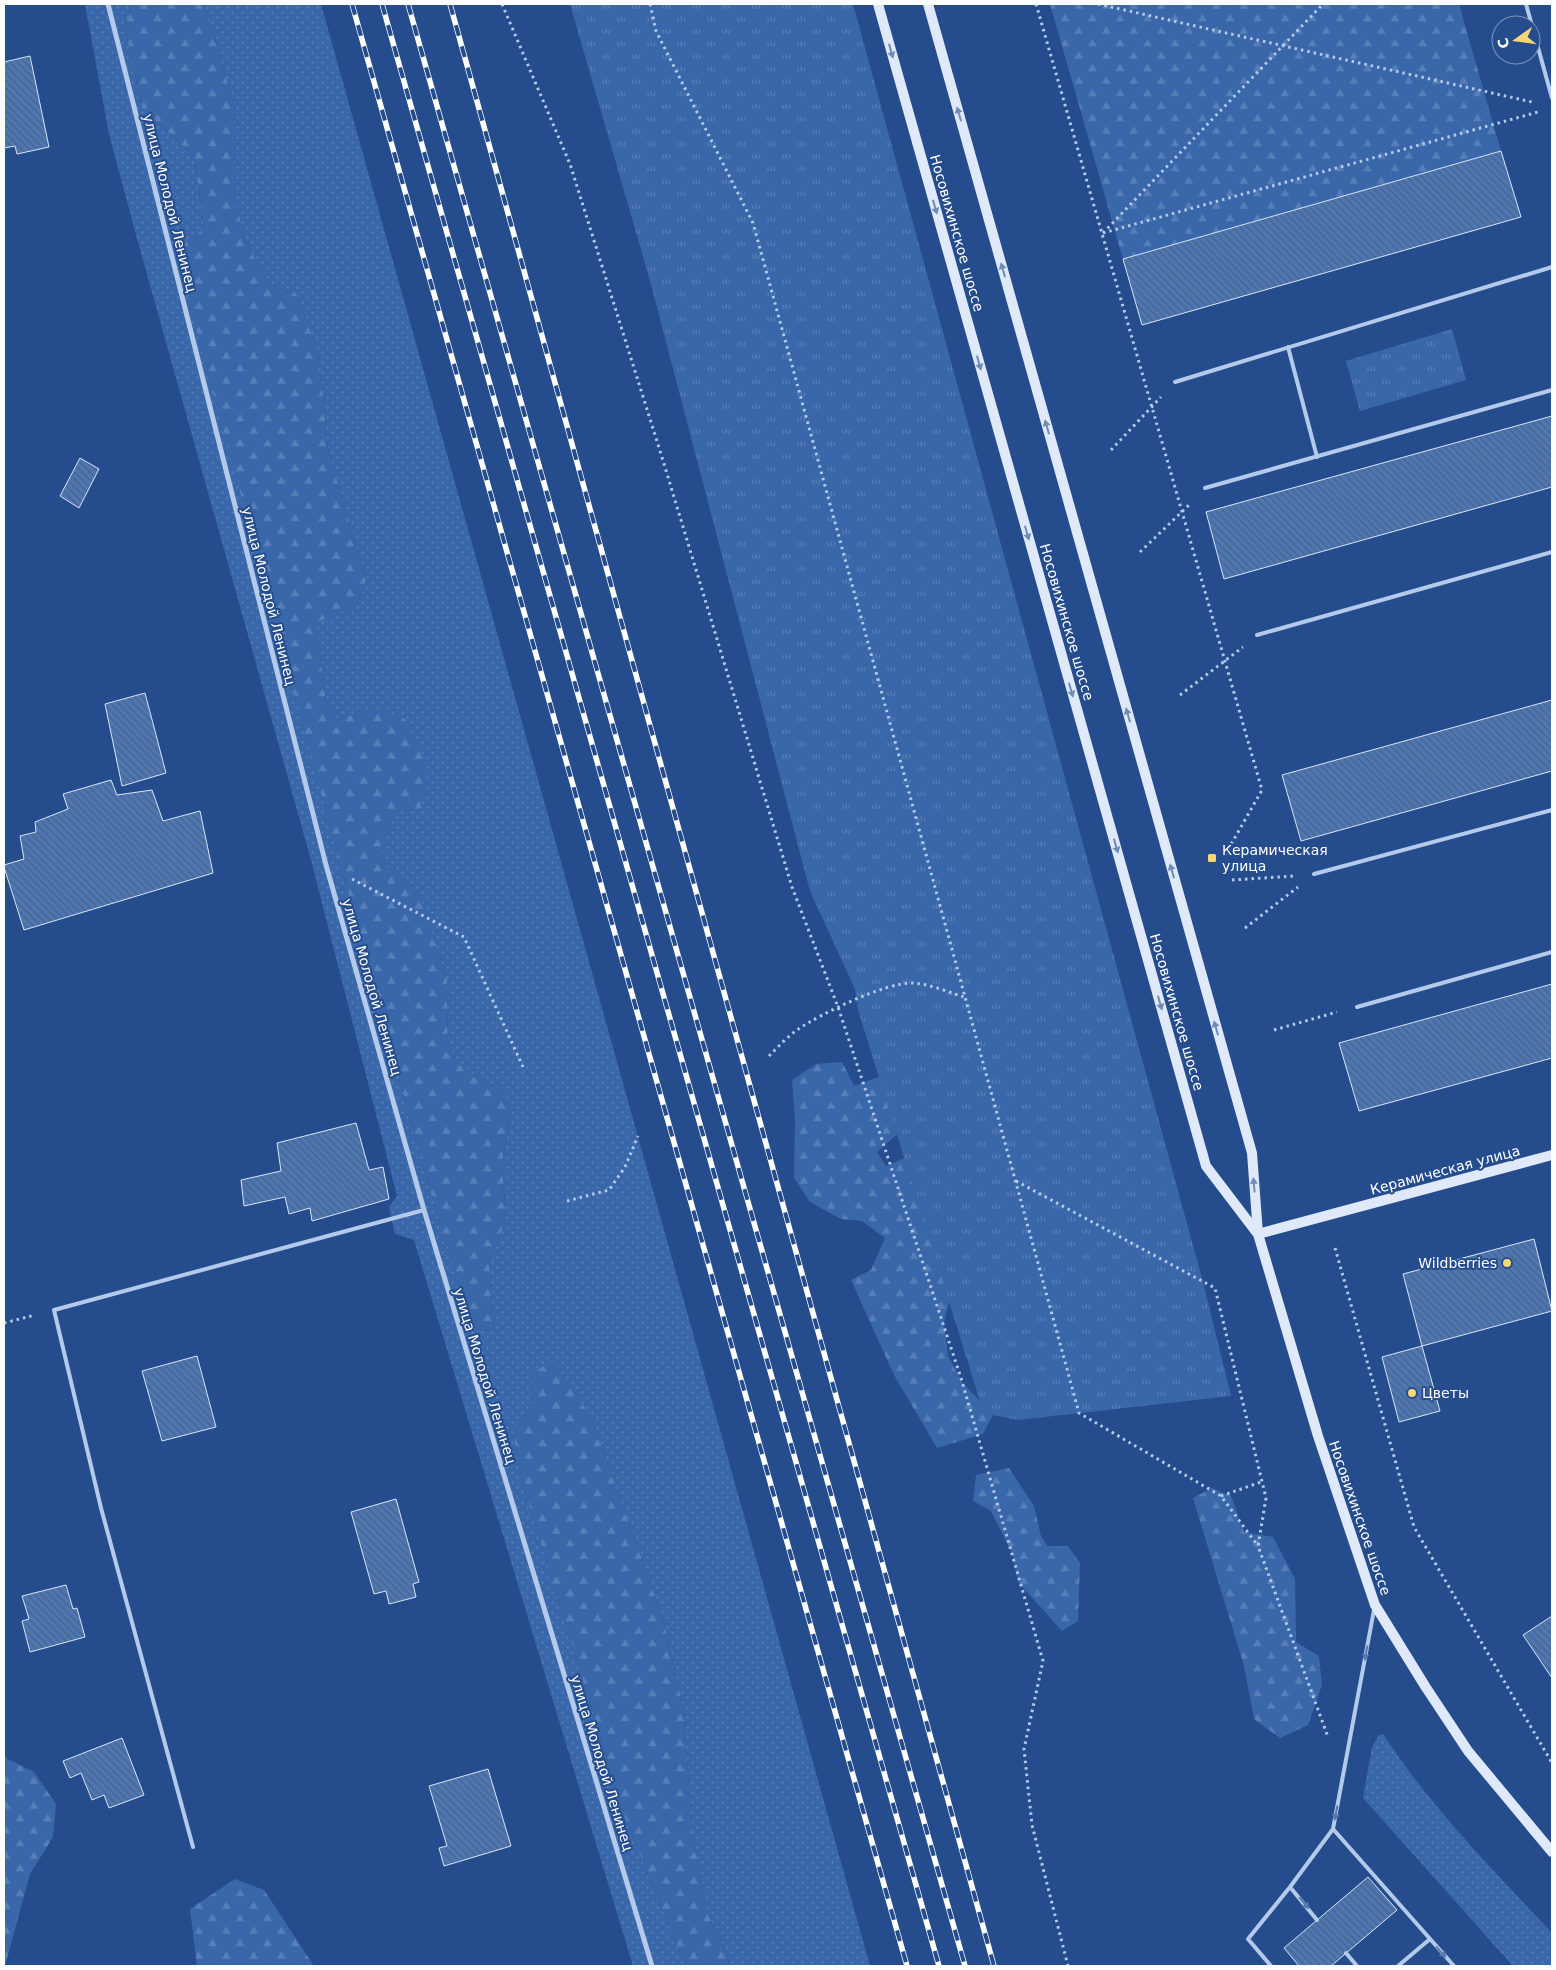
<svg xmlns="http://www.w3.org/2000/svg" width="1556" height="1970" font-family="'DejaVu Sans',sans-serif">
  <defs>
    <pattern id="grass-dots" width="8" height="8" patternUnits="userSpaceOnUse" patternTransform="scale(1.25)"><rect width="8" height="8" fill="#3967aa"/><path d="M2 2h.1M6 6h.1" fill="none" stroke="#577eb7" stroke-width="1.8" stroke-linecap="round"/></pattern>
    <pattern id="forest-firs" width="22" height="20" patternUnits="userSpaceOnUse" patternTransform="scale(1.25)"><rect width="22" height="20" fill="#3967aa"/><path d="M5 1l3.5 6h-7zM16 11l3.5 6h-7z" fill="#577eb7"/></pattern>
    <pattern id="park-tufts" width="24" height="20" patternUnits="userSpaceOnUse" patternTransform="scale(1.25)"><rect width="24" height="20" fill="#3967aa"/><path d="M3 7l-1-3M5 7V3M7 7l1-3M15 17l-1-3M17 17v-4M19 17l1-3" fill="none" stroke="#577eb7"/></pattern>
    <pattern id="building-back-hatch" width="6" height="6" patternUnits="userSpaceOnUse" patternTransform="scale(1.25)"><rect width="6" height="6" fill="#4d77b4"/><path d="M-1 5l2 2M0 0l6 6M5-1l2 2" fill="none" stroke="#4c6280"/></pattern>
  </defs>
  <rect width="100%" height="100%" fill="#254d8d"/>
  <path fill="url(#grass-dots)" d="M85 4H132L125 27 142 108 194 156 204 229 328 820 429 1187 474 1329 494 1330 489 1260 506 1220 502 1164 511 1114 502 1090 462 1068 448 1046 447 979 418 890 386 867 381 847 395 813 369 707 338 720 326 701 316 623 356 606 366 580 328 449 319 354 296 293 269 285 245 239 233 190V102L209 16 200 4H321L870 1966H729L728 1957 708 1914 693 1839 683 1707 663 1619 592 1418 531 1372 533 1409 513 1433 522 1481 627 1824 686 1966H633L414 1240 395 1234 389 1207 397 1196 311 860 136 235 109 134Z
    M1383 1734C1431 1807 1492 1869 1552 1933V1966H1513L1363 1798 1372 1747 1379 1735Z"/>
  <path fill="url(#forest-firs)" d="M132 4H200L209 16 233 102V190L245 239 269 285 296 293 319 354 328 449 366 580 356 606 316 623 326 701 338 720 369 707 405 719 427 764 421 808 395 813 381 847 386 867 418 889 447 979 448 1046 462 1068 503 1090 511 1114 502 1164 506 1220 489 1260 494 1330 474 1329 429 1187 328 820 175 250 204 229 194 156 142 108 125 27Z
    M1050 4H1459L1501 151 1123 259Z
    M842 1062 854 1086 887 1074 920 1114 877 1152 886 1166 914 1154 956 1275 944 1322 948 1356 962 1382 993 1415 983 1434 937 1448 894 1375 851 1280 871 1270 885 1238 862 1221 841 1219 810 1202 794 1178 795 1119 792 1080 816 1064Z
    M554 1362 592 1418 663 1619 683 1707 693 1839 708 1914 728 1957 729 1966H686L627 1824 522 1481 513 1433 533 1409 531 1372Z
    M1009 1468 1034 1506 1041 1536 1047 1546H1068L1080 1563 1078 1621 1062 1631 1018 1582 1012 1553 991 1511 973 1501 976 1475Z
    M1212 1488 1231 1496 1244 1532 1273 1537 1295 1579 1296 1642 1319 1656 1322 1685 1308 1725 1280 1738 1254 1719 1244 1666 1193 1498Z
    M4 1757 34 1772 56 1804 53 1837 30 1874 5 1966Z
    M235 1879 264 1890 314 1966H197L190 1909Z"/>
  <path fill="url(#park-tufts)" d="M570 4H853L1203 1282 1231 1396 1018 1420 993 1415 980 1401 858 1010 855 989 810 891 649 277Z
    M1452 329 1466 380 1360 411 1346 361Z"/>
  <path fill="url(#building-back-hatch)" stroke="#d9e5f8" d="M30 56 49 147 17 154 15 146 4 148V62Z
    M1501 151 1521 217 1142 325 1123 259Z
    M1552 416V487L1224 579 1206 512Z
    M80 458 99 469 79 508 60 496Z
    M145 693 166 773 122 786 105 704Z
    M1552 700V771L1301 841 1282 775Z
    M111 780 117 795 152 790 163 821 200 811 213 873 24 930 4 867V865L24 859 20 836 36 832 35 822 68 809 63 794Z
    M1552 984V1058L1359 1111 1339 1043Z
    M356 1123 369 1170 383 1167 389 1199 312 1221 310 1208 289 1214 285 1197 244 1206 241 1180 281 1171 277 1143Z
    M1534 1239 1552 1311 1422 1346 1403 1274Z
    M1422 1346 1440 1411 1399 1422 1382 1357Z
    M197 1356 216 1427 162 1441 142 1371Z
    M396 1499 419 1582 413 1584 416 1597 389 1604 386 1591 374 1594 351 1512Z
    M66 1585 73 1609 77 1608 85 1637 30 1652 22 1621 29 1619 22 1596Z
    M1552 1616V1678L1523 1635Z
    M122 1738 144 1795 109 1808 104 1795 92 1800 81 1773 70 1778 63 1761Z
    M488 1769 511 1846 444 1866 439 1848 447 1846 429 1786Z
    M1368 1877 1397 1910 1331 1966H1299L1284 1948Z"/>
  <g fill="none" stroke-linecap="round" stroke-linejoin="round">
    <path stroke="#b4caeb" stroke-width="3" stroke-dasharray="2.5 4" stroke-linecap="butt" d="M502 4 570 164 661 454 792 887 838 1007 961 1378 1043 1661 1024 1749 1032 1825 1068 1966
      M650 4 656 31 753 223 1079 1413 1221 1496 1258 1546
      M1036 4 1262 790 1225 855
      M1098 4 1532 102
      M1103 233 1538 112
      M1103 233 1323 4
      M1111 450 1161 397
      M1140 552 1191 503
      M1180 695 1243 647
      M352 879 464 937 523 1067
      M1232 880 1294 876
      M1245 928 1298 887
      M1274 1030 1337 1012
      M769 1056C778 1047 787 1037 797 1030 820 1014 886 982 913 983 930 984 948 992 964 997
      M1016 1181 1215 1288 1266 1498 1258 1546 1328 1737
      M567 1201 609 1190 625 1167 638 1136
      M1335 1248 1414 1527 1552 1763
      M4 1323 35 1315
      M1221 1496 1261 1482"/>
    <path stroke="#b4caeb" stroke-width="4" d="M1526 4 1552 98
      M1288 347 1317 457
      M1175 382 1552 267
      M1205 488 1552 390
      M1257 635 1552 552
      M1314 874 1552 810
      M1357 1007 1552 952
      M1374 1610 1333 1829 1454 1966
      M193 1847 101 1508 54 1310 424 1210
      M1290 1887 1317 1920
      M1346 1953 1357 1966
      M1271 1966 1248 1939 1290 1887 1333 1829
      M1398 1966 1430 1939"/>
    <path stroke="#b4caeb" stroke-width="5" d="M108 4 326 865 424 1210 652 1966"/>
    <path stroke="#dfe9f9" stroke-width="10" d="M878 4 1206 1166 1257 1233
      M928 4 1252 1153 1258 1234 1318 1436 1375 1605 1425 1686 1468 1751 1552 1852
      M1258 1234 1552 1155"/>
    <g stroke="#fff" stroke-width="5.5">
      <path id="rail" d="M352 4 907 1966
        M382 4 939 1966
        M408 4 965 1966
        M450 4 994 1966"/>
    </g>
    <use href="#rail" stroke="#254d8d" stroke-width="4" stroke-dasharray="11" stroke-linecap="butt"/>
  </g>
  <defs><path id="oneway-solid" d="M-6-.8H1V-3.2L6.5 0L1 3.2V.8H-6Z" transform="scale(1.25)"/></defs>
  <g fill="#6f8bb8">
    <use href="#oneway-solid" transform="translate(891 51) rotate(74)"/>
    <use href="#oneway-solid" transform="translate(959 114) rotate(-106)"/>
    <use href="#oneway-solid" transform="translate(935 207) rotate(74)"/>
    <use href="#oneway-solid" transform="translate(1003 270) rotate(-106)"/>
    <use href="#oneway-solid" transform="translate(979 363) rotate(74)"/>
    <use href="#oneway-solid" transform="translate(1047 427) rotate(-106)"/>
    <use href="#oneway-solid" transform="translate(1027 533) rotate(74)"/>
    <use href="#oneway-solid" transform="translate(1071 690) rotate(74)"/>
    <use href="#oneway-solid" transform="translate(1128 715) rotate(-106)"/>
    <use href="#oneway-solid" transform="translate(1116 846) rotate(74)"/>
    <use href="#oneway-solid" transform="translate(1172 871) rotate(-106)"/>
    <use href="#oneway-solid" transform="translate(1160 1003) rotate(74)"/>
    <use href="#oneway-solid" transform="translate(1216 1028) rotate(-106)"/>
    <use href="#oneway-solid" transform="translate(1254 1185) rotate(-95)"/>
  </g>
  <g fill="#5779ae">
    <use href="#oneway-solid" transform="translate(1366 1653) rotate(101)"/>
    <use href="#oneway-solid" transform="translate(1336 1813) rotate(101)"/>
    <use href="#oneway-solid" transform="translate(1304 1903) rotate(50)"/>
    <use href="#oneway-solid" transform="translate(1441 1952) rotate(48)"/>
  </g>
  <g fill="#f5d778" stroke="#254d8d" stroke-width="2">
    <rect x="1207" y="853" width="10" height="10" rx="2.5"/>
    <circle cx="1507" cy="1263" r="5"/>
    <circle cx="1412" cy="1393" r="5"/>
  </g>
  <g text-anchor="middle" stroke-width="4" stroke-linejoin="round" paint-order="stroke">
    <g font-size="14" fill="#fff" stroke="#254d8d">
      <text transform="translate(170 203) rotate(76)" y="5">улица Молодой Ленинец</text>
      <text transform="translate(957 233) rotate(74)" y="5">Носовихинское шоссе</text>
      <text transform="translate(269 596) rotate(76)" y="5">улица Молодой Ленинец</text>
      <text transform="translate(1067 622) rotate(74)" y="5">Носовихинское шоссе</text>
      <text transform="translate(372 987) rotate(74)" y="5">улица Молодой Ленинец</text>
      <text transform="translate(1177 1012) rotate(74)" y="5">Носовихинское шоссе</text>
      <text transform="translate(1445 1170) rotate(-15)" y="5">Керамическая улица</text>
      <text transform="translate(485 1376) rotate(73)" y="5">улица Молодой Ленинец</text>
      <text transform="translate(1360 1518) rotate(71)" y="5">Носовихинское шоссе</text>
      <text transform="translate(602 1763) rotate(73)" y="5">улица Молодой Ленинец</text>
    </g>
    <g font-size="14" fill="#fff" stroke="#254d8d" text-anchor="start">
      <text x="1222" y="855">Керамическая<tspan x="1222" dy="16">улица</tspan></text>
      <text x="1497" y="1268" text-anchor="end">Wildberries</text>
      <text x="1422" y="1398">Цветы</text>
    </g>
  </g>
  <rect width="1556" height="1970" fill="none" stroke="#ffffff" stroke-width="10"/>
  <g transform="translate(1516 40) rotate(256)"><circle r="24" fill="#254d8d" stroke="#7c94bb"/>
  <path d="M0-4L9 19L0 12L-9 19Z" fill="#f5d778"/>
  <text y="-8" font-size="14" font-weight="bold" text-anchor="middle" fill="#ffffff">С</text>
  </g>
</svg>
